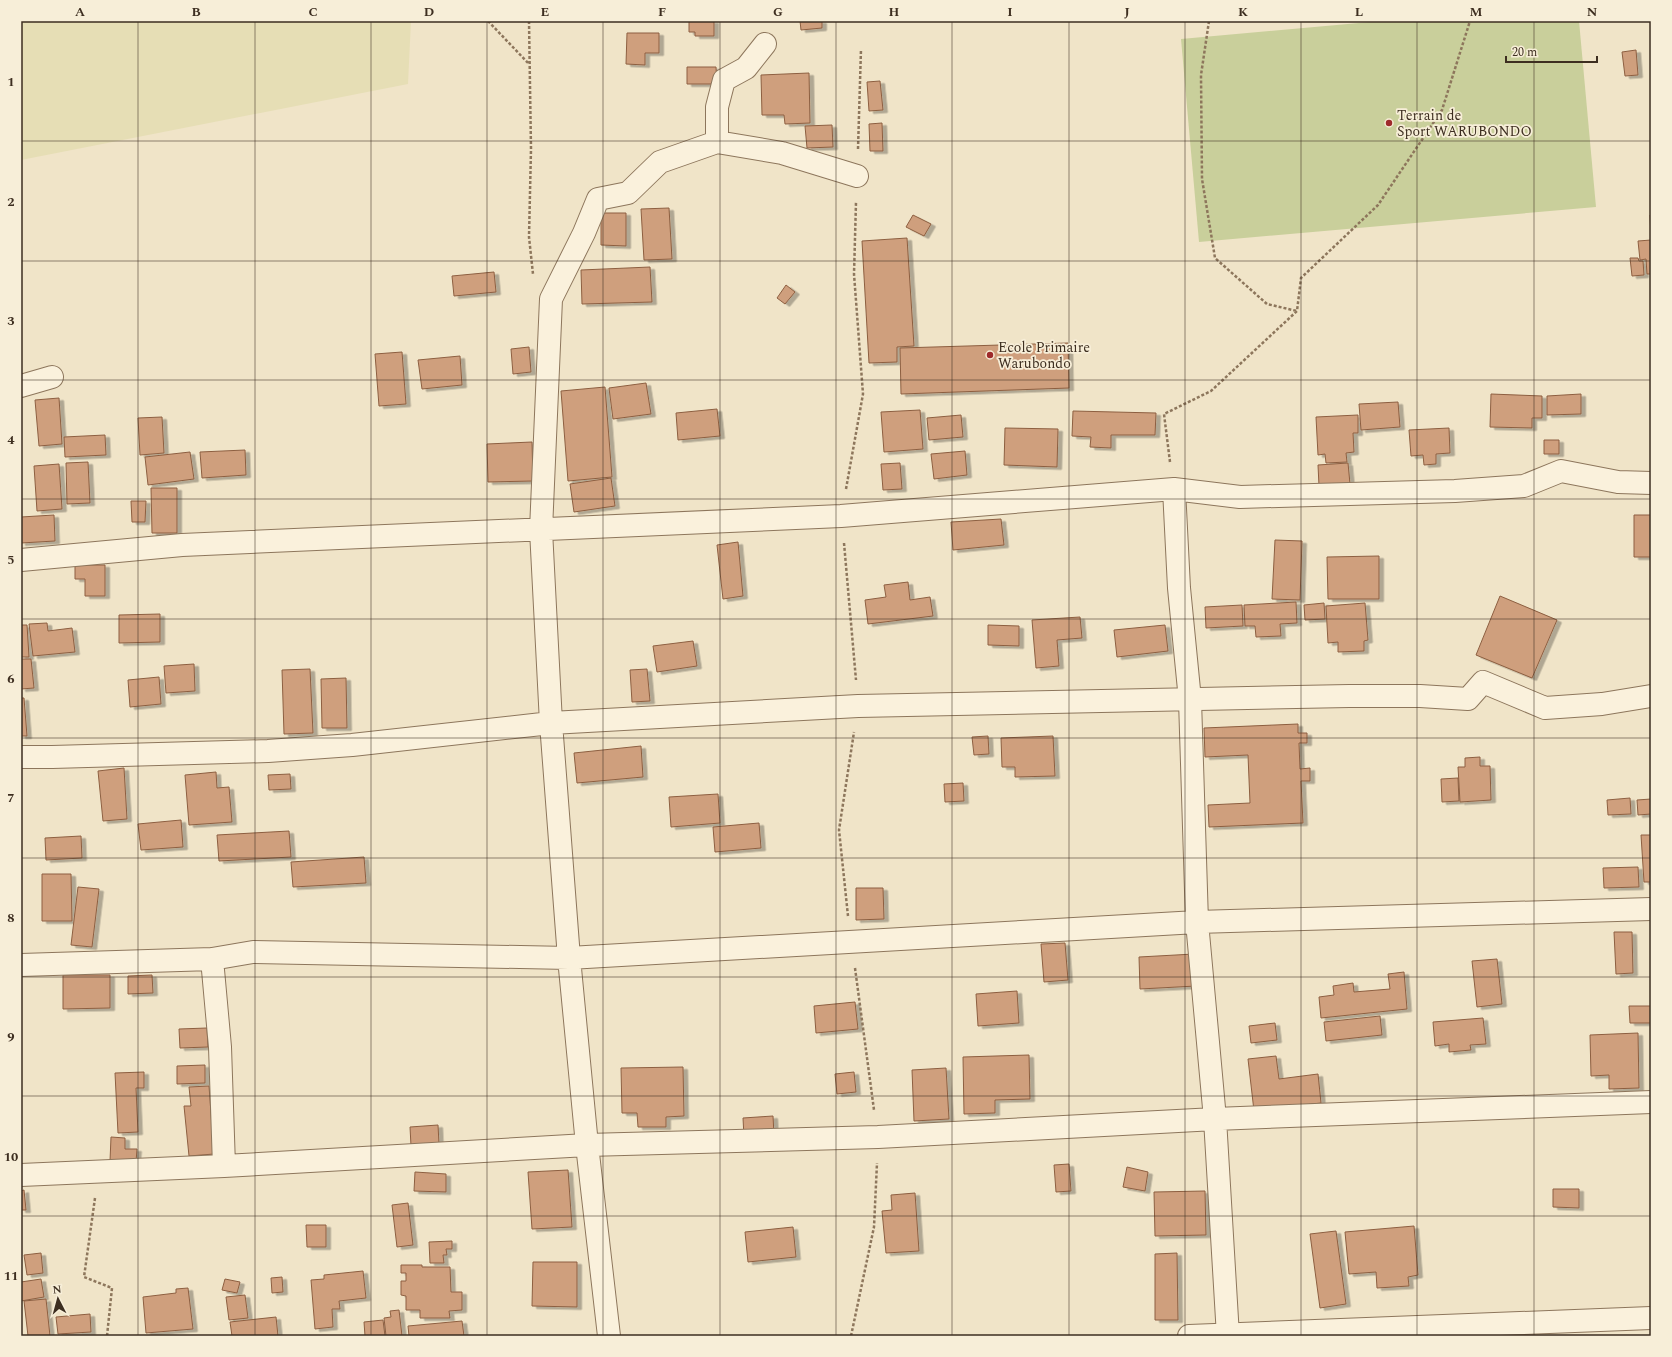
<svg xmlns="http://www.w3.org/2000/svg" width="1672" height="1357" font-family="Spectral,serif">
  <defs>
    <filter id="shadow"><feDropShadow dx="4.5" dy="2.5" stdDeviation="0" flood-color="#0004"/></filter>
  </defs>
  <rect width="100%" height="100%" fill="#f0e4c8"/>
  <path fill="#e6deb5" d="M21 21H411L408 84 21 160Z"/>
  <path fill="#c9cf9b" d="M1381 21H1579L1596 207 1199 242 1181 39Z"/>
  <path fill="#cf9f7d" stroke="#8d5f41" filter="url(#shadow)" d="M689 21H714V36H695V32H689Z
    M800 21H822V28L801 30Z
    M627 33H659V53H645V65L626 64Z
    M1636 50 1638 75 1625 76 1622 52Z
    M687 67H716L717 84H687Z
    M809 73 810 123 785 124 784 115H762L761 75Z
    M880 81 883 110 869 111 867 82Z
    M882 123 883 151H870L869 124Z
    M832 125 833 147 807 148 805 126Z
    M669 208 672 259 644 260 641 209Z
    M601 213H626V246L601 245Z
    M913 215 931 224 924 236 906 227Z
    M1650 215H1651V237Z
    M907 238 914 346 897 347V362L869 363 862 241Z
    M1651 240V274H1647L1646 259 1640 260 1638 241Z
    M1630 258H1638L1639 261H1643L1644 275 1632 276Z
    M650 267 652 302 582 304 581 270Z
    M494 272 496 292 454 296 452 276Z
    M786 285 795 292 785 304 777 298Z
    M1068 343 1069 388 901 394 900 348Z
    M529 347 531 372 513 374 511 349Z
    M402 352 406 404 379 406 375 354Z
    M460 356 462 385 422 389 418 360Z
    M646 383 651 414 613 419 609 388Z
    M605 387 612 477 568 481 561 391Z
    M1491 394 1542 396V418H1532V428L1490 427Z
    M1581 394V414L1547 415V396Z
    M59 398 62 444 39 446 35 400Z
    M1398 402 1400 427 1361 430 1359 404Z
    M717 409 720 436 678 440 676 413Z
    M920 410 923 449 884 452 881 412Z
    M1073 411 1156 413 1155 435H1111V448L1090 447 1091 437 1072 436Z
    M961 415 963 437 929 440 927 418Z
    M1358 415V433H1353L1354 452 1346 453 1347 462 1326 463 1325 454 1318 455 1316 417Z
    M162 417 164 453 140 455 138 418Z
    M1005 428 1058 429 1057 467 1004 465Z
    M1449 428 1450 453 1436 454V464L1424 465 1423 455 1411 456 1409 430Z
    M105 435 106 455 65 457 64 437Z
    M1544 440H1559V454H1544Z
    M532 442 533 481 488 482 487 444Z
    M245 450 246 475 202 478 200 452Z
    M965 451 967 475 934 479 931 454Z
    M190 452 194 479 148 485 145 457Z
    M88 462 90 503 67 504 66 463Z
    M900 463 902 489 883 490 881 464Z
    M1348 463 1350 484 1319 486 1318 465Z
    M59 464 62 509 37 511 34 466Z
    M611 478 615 506 574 512 570 484Z
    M151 488H177V533H152Z
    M131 501H146L145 522H132Z
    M54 515 55 541 21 543V517Z
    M1634 515H1651V573V557H1634Z
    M1001 519 1004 545 953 550 951 522Z
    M1275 540 1302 541 1300 600 1272 599Z
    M738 542 743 596 723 599 717 545Z
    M1379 556V599H1328L1327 557Z
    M75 565H105V596H85V579H75Z
    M908 582 910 600 930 597 933 616 868 624 865 600 886 597 884 585Z
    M1500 596 1557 620 1532 678 1476 655Z
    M1296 602 1297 623 1280 624 1281 636 1256 637 1255 626H1245L1244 605Z
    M1324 603 1325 619 1305 620 1304 605Z
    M1365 603 1368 640 1364 641V651L1338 652V642L1328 643 1326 606Z
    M1242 605 1243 626 1206 628 1205 607Z
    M160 614V642L119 643V615Z
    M1080 617 1082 638 1057 640 1059 666 1036 668 1032 620Z
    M47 623 48 631 72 628 75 652 33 656 29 624Z
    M21 625H27L29 657H21Z
    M988 625 1019 626V646L988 645Z
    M1165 625 1168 651 1117 657 1114 630Z
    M693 641 697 666 657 672 653 646Z
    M21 659H31L34 688 21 689Z
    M194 664 195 691 166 693 164 666Z
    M310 669 313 733 284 734 282 670Z
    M647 669 650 701 632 702 630 670Z
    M159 677 161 704 130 707 128 680Z
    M346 678 347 728H322L321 679Z
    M21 698H24L27 736H21Z
    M1298 724V733H1307V743H1299L1300 769 1310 768V781H1301L1303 823 1209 827 1208 805 1250 803 1248 755 1205 757 1204 728Z
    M988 736 989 754 974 755 972 737Z
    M1053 736 1055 776 1015 777V767H1002L1001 738Z
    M641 746 643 777 577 783 574 753Z
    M1480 757V766H1490L1491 800 1460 802 1458 767H1465V758Z
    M124 768 127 819 103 821 98 771Z
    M216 772 217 788 229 787 232 822 189 825 185 775Z
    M290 774 291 789 269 790 268 775Z
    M1458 778 1459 801 1442 802 1441 779Z
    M963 783 964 801 945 802 944 784Z
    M718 794 720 823 671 827 669 797Z
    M1630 798 1631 814 1608 815 1607 800Z
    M1651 799V814L1638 815 1637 800Z
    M181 820 183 847 141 850 138 824Z
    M759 823 761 848 715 852 713 827Z
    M289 831 291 857 219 861 217 835Z
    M1641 835H1651V882H1644Z
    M81 836 82 858 46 860 45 838Z
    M364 857 366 883 293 887 291 862Z
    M1638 867 1639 887 1604 888 1603 868Z
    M42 874H71L72 921H42Z
    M78 887 99 889 92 947 71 945Z
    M856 888H883L884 919 856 920Z
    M1614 932H1632L1633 973 1616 974Z
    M1065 943 1068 980 1044 982 1041 944Z
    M1194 954 1196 986 1140 989 1139 957Z
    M1497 959 1502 1004 1477 1007 1472 961Z
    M1404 972 1407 1009 1321 1018 1319 997 1334 995 1333 986 1353 983 1354 992 1390 989 1388 974Z
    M63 975H110V1008L63 1009Z
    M152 975 153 993 128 994V976Z
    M1017 991 1019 1023 978 1026 976 994Z
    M855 1002 858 1029 816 1033 814 1006Z
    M1629 1006H1651V1023H1630Z
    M1380 1016 1382 1035 1326 1041 1324 1022Z
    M1483 1018 1486 1044 1470 1045 1471 1050 1449 1052V1044L1435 1046 1433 1022Z
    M1275 1023 1277 1040 1251 1043 1249 1026Z
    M207 1028 208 1047 180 1048 179 1029Z
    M1638 1033 1639 1088 1609 1089V1075L1591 1076 1590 1035Z
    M1029 1055 1030 1099 995 1100V1113L964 1114 963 1057Z
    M1276 1056 1279 1079 1318 1074 1321 1103 1254 1111 1248 1059Z
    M205 1065V1083L177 1084V1066Z
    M683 1067 684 1116 666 1117V1127H638L637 1113H622L621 1068Z
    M946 1068 949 1119 914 1121 912 1070Z
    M144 1072V1088H136L138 1132 118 1133 115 1073Z
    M854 1072 856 1092 837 1094 835 1074Z
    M209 1086 214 1154 189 1156 184 1106H191L189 1087Z
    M773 1116 774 1135 744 1137 743 1118Z
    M438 1125 439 1144 411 1146 410 1127Z
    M111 1137 125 1138V1149H137L136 1162 110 1161Z
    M1069 1164 1071 1191 1056 1192 1054 1165Z
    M1127 1167 1148 1172 1145 1191 1123 1187Z
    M568 1170 572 1227 532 1229 528 1172Z
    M415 1172 446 1174V1192L414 1191Z
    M1553 1189H1579V1208L1553 1207Z
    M24 1190 26 1210H21V1191Z
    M1205 1191 1206 1235 1155 1236 1154 1192Z
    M915 1193 919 1251 886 1253 882 1211 892 1210 891 1195Z
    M408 1203 413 1245 397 1247 392 1205Z
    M306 1225H326V1247H307Z
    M1414 1226 1418 1275 1408 1277 1409 1286 1377 1288 1376 1272 1349 1274 1345 1232Z
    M793 1227 796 1257 748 1262 745 1232Z
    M1336 1231 1346 1304 1320 1308 1310 1234Z
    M452 1241V1249H446L447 1255H443L444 1263H430L429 1242Z
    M41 1253 43 1273 27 1275 24 1255Z
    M1177 1253 1178 1320H1155V1254Z
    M533 1262H577V1307L532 1306Z
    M401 1265H422V1267H450L451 1292H462V1310L449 1311 450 1318H420V1310H406V1296L401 1295V1281H406V1273H401Z
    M363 1271 366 1298 339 1301 340 1309H332L333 1327 315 1329 311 1280 324 1279V1275Z
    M282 1277 283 1292 272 1293 271 1278Z
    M41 1279 44 1297 21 1301V1282Z
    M225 1279 240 1282 237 1293 222 1290Z
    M188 1288 193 1329 146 1333 143 1297 176 1293V1289Z
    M245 1295 248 1318 229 1320 226 1297Z
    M46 1299 50 1336H28L24 1301Z
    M399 1310 402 1336H386L384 1318 391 1317 390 1311Z
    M90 1314 91 1332 58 1334 56 1317Z
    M276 1317 278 1336H232L230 1322Z
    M383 1320 385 1336H365L364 1322Z
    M462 1321 464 1336H409L408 1326Z"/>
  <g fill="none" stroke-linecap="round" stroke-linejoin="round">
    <g stroke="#8d765c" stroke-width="24">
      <path id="minor" d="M717 142V107L724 80 746 68 765 44
        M21 386 52 377
        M1174 489 1179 588 1190 700 1197 922 1215 1119 1228 1336
        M21 560 182 545 841 516 1174 489 1240 497 1455 491 1524 486 1561 471 1618 482 1651 483
        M21 757H52L268 751 352 745 551 723 858 706 1349 696H1420L1468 699 1483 682 1545 708 1602 704 1651 696
        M212 959 220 1047 224 1166
        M21 965 212 959 253 952 569 958 1197 922 1651 909
        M21 1175 224 1166 587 1145 878 1137 1215 1119 1651 1102
        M609 1336 587 1145 569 958 551 723 541 530 551 299 584 233 598 199 628 193 660 162 717 142 782 153 857 176
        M1189 1336 1651 1318"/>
    </g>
    <path stroke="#8d765c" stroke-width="2.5" stroke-dasharray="3 2" stroke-linecap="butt" d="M488 21 529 64
      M529 21 531 149 529 237 533 274
      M1209 21 1201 75 1202 179 1215 258 1267 304 1297 311
      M858 149 861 49
      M1170 462 1164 414 1211 391 1297 311 1301 278 1378 205 1442 110 1470 21
      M846 489 863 394 854 274 856 202
      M844 543 856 680
      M848 916 839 830 854 732
      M855 968 874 1110
      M95 1198 84 1277 112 1288 107 1336
      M851 1336 874 1227 877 1163"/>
    <use href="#minor" stroke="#faf1dc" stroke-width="22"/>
  </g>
  <path fill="none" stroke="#3d2e20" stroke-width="1" stroke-opacity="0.55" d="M138 21V1336M255 21V1336M371 21V1336M487 21V1336M603 21V1336M720 21V1336M836 21V1336M952 21V1336M1069 21V1336M1185 21V1336M1301 21V1336M1417 21V1336M1534 21V1336M21 141H1651M21 261H1651M21 380H1651M21 499H1651M21 619H1651M21 738H1651M21 858H1651M21 977H1651M21 1096H1651M21 1216H1651"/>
  <g fill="#9e2a2b" stroke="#f7eed8" stroke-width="1.5">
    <circle cx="1389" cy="123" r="4"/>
    <circle cx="990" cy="355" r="4"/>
  </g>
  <g text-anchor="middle" stroke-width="3.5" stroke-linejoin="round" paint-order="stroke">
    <g font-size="14" fill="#3d2e20" stroke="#f7eed8" text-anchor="start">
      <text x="1397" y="120">Terrain de<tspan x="1397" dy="16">Sport WARUBONDO</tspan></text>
      <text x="998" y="352">Ecole Primaire<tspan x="998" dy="16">Warubondo</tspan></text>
    </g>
  </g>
  <rect width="1672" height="1357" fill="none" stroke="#f7eed8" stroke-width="44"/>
  <g transform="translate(58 1299) rotate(354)" stroke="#f7eed8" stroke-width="3" paint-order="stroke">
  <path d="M0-3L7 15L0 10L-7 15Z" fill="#3d2e20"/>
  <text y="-6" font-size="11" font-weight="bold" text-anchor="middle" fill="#3d2e20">N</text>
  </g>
  <path d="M1506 56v6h91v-6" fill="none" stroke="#3d2e20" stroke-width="2"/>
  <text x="1512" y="56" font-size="12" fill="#3d2e20" stroke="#f7eed8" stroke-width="3" paint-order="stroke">20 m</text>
  <rect x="22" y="22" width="1628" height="1313" fill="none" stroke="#3d2e20" stroke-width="1.5"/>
  <g font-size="13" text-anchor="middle" font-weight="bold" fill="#3d2e20">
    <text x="80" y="16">A</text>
    <text x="196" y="16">B</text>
    <text x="313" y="16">C</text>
    <text x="429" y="16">D</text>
    <text x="545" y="16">E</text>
    <text x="662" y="16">F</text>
    <text x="778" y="16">G</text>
    <text x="894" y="16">H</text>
    <text x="1010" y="16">I</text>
    <text x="1127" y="16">J</text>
    <text x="1243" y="16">K</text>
    <text x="1359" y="16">L</text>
    <text x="1476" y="16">M</text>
    <text x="1592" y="16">N</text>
    <text x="11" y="86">1</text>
    <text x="11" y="206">2</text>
    <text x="11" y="325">3</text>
    <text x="11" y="444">4</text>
    <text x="11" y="564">5</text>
    <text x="11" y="683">6</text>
    <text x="11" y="802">7</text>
    <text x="11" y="922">8</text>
    <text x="11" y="1041">9</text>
    <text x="11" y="1161">10</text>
    <text x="11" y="1280">11</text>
  </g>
</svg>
